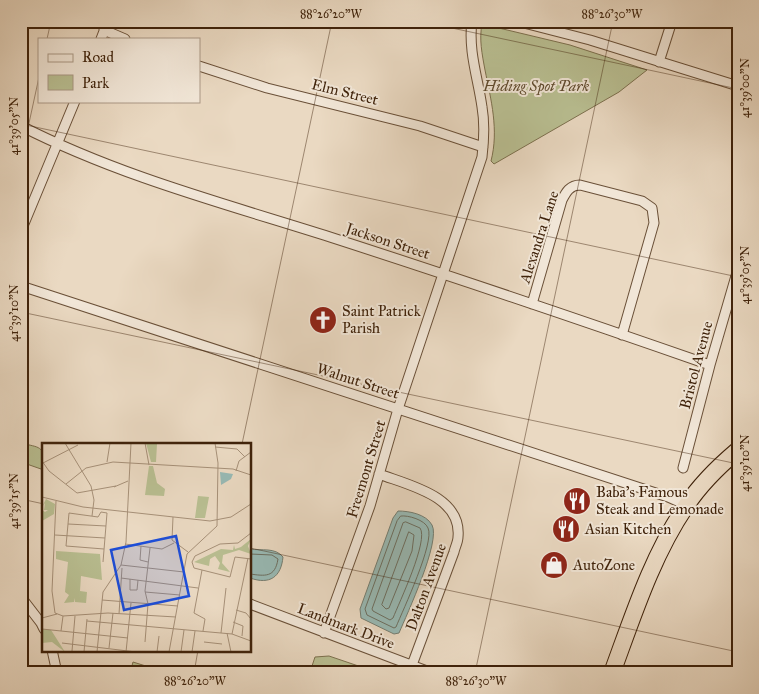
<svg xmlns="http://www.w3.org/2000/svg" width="759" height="694" font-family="'IM FELL Great Primer',serif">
  <rect width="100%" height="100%" fill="#ead9c2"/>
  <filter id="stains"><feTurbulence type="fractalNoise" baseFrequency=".004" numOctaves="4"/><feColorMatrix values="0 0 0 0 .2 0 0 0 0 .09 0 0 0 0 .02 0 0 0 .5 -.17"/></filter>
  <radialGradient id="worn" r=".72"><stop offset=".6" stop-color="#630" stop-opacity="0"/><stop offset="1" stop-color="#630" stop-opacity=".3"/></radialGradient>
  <path fill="#b9bf92" stroke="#7c704e" d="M482 24 570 45 647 70 619 92 494 164 491 161C499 130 491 100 485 70 482 54 479 39 482 24Z
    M21 443C40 448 44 445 44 466L41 469 21 462Z
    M329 656 379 673H336L314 670 312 666 315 657Z
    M133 662 168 673H130Z"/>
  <path fill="#98bab5" stroke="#747d71" d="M398 511C409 511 426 514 432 525 441 541 407 614 399 633L394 634 361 618 360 609 393 518Z
    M250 549C262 551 275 547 283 557 281 577 270 585 250 578Z"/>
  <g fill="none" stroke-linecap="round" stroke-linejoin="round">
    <path stroke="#6c6e60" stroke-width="1" d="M401 516C408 515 425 520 428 528 435 542 403 610 396 627L394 628 367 615 365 609 397 521Z
      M406 522 420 528C429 540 399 603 393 618L390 620 373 611 372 609 403 523Z
      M409 532 414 535 412 551 389 608 386 609 382 605Z
      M250 554 272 555 278 559C275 578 265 576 250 574"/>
    <g stroke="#6a5038" stroke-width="11">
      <path id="street" d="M516 21 590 40 738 86
        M104 30 125 39
        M101 39 108 21
        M659 62 672 21
        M199 66 267 88 420 126 483 147
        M21 126C119 176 226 204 330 237 457 278 584 321 710 365
        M21 231 75 101
        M21 286 668 497 686 505
        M532 304 562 200C566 192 570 185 580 185L642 201 652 208 654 223 622 335
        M683 468 710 365 738 269
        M379 474C408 485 462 496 458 537 458 542 455 547 454 552L412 665
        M21 597 41 623 44 629
        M250 604 432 673
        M324 633 370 506 398 409 482 157C484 140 485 124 482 107 478 78 468 51 472 21
        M52 650 57 673"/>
    </g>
    <g stroke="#3f220a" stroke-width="18">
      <path id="highway" d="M612 673C633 616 652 556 686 506 699 486 719 466 738 450"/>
    </g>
    <use href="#street" stroke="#f1e6d7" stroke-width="9"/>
    <use href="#highway" stroke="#ead9c2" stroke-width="16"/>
  </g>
  <path fill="none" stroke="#3f220a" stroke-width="1" stroke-opacity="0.45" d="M419 21 738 89M47 39 51 21M21 124 738 277M21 160 39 77M21 312 738 464M242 444 332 21M21 499 44 504M250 548 738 652M194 673 198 650M475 673 613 21"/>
  <defs>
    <g id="church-disc" transform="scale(1.4375)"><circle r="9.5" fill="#8f2418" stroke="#f1e6d7"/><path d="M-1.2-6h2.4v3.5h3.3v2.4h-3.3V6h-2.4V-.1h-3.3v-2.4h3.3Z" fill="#fff"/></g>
    <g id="restaurant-disc" transform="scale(1.4375)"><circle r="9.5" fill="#8f2418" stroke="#f1e6d7"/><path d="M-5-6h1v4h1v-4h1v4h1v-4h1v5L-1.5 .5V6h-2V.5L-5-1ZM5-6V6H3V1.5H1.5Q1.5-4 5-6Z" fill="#fff"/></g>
    <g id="shop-disc" transform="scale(1.4375)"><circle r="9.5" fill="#8f2418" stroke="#f1e6d7"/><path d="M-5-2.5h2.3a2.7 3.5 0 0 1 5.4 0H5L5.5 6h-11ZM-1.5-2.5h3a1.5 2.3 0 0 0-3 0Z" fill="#fff"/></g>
  </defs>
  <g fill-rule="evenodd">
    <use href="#church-disc" x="323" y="320"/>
    <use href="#restaurant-disc" x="577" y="501"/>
    <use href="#restaurant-disc" x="566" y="529"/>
    <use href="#shop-disc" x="554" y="565"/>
  </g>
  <g text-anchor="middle" stroke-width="4" stroke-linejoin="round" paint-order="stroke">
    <g font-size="15" font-style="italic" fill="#5e492c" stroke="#f1e6d7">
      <text x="536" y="91">Hiding Spot Park</text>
    </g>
    <g font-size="15" fill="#3f220a" stroke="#f1e6d7">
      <text transform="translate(345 92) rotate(14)" y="5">Elm Street</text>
      <text transform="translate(539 237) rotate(-72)" y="5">Alexandra Lane</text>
      <text transform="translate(388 241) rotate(18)" y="5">Jackson Street</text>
      <text transform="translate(696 365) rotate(-75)" y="5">Bristol Avenue</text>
      <text transform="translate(358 381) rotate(18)" y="5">Walnut Street</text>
      <text transform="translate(366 469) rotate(-73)" y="5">Freemont Street</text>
      <text transform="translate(426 587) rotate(-70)" y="5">Dalton Avenue</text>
      <text transform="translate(346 626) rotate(21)" y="5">Landmark Drive</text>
    </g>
    <g font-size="15" fill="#3f220a" stroke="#f1e6d7" text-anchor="start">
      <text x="342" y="316">Saint Patrick<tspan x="342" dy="17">Parish</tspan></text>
      <text x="596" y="497">Baba's Famous<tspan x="596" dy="17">Steak and Lemonade</tspan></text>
      <text x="585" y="534">Asian Kitchen</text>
      <text x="573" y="570">AutoZone</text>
    </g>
  </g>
  <g transform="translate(42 443)">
    <rect width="209" height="209" fill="#ead9c2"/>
    <path d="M104 0 115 1 114 19H109ZM107 23H111L115 40 123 46 122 53 103 52ZM156 53 167 54 163 75H153ZM4 56 13 61 12 71 0 78V67L3 69 6 67H2L3 60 0 64ZM209 96 206 103 209 111 197 107 181 112 180 120 188 129 176 126 178 120 173 113 168 116 167 123 152 119 179 106 191 107 192 102 193 106 199 104ZM14 108 58 111 60 137 39 133 38 148 45 149 44 160 33 159V155L32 159 22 160 27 152 23 149 26 119 14 116ZM0 186 9 187 23 209 10 199 0 200Z" fill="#b9bf92"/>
    <path d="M178 29 191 31 189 36 179 42Z" fill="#98bab5"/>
    <path fill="none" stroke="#a69078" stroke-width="1" d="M23 0 49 43 52 57 50 73M103 0 107 22M173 4 195 6 203 14M0 18 7 28 35 50 74 43M65 19 68 0M1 20 36 2M194 28 197 18 209 9M24 41 44 25 71 19 191 26 209 32M72 44 86 38M0 54 41 64 168 78 189 74 209 61M14 58 10 148 13 170 21 173 66 170 134 174M131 74 130 97 146 109M26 81 64 83M13 92 63 95M83 101 120 106 132 100M99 103 98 117 106 119M61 119 65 70 59 69 56 74 27 70 24 103 62 106M150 119 153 113 178 101 196 100 209 90M150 119 152 125 188 134M79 122 142 129M160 127 152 170 163 176 161 188M188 134 193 114 209 116M79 135 156 145M88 136V147H95L96 137M103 149 138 152M60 157 136 163M194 167 204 170 209 176M77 171 80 125M0 175 15 171M45 178 190 191 209 198M191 179 201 183 200 193M0 186 86 195M19 188 21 173M179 190 184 145M185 190 189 209M190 191 206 115M103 199 106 161 103 148 108 105M162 199 180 201M20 200 94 209M67 205 71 170M30 208 33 173M42 209 45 176M55 209 61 149 79 122 84 99 89 0M84 209 89 160M115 209 117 193M127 209 145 111 175 83 176 20 173 0M139 209 142 187M150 209 153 188"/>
    <path fill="#1d4ed8" fill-opacity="0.15" stroke="#1d4ed8" stroke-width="2.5" d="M134 93 147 153 82 167 69 107Z"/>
    <rect width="209" height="209" fill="none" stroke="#3f220a" stroke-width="2.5"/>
  </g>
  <rect width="759" height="694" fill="none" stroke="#ead9c2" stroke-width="55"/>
  <rect x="38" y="38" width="162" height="65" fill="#f1e6d7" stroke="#aa9885"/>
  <rect x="48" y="54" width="25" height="8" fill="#f1e6d7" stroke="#aa9885"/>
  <text x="82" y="62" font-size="15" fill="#3f220a">Road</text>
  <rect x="48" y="75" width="25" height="15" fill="#b9bf92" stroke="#aa9885"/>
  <text x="82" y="88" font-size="15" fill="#3f220a">Park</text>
  <rect x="28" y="28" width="704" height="638" fill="none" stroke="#3f220a" stroke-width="2"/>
  <g font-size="12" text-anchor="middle" fill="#3f220a">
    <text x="331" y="18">88°26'20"W</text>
    <text x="612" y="18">88°26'30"W</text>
    <text transform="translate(745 88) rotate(-90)" y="4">41°39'00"N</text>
    <text transform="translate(14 126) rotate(-90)" y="4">41°39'05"N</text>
    <text transform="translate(745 275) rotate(-90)" y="4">41°39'05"N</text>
    <text transform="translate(14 313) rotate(-90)" y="4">41°39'10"N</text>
    <text transform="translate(745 463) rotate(-90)" y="4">41°39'10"N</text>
    <text transform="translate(14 501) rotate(-90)" y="4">41°39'15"N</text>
    <text x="195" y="685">88°26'20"W</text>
    <text x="476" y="685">88°26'30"W</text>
  </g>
  <rect width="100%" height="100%" filter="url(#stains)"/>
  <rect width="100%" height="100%" fill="url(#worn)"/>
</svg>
